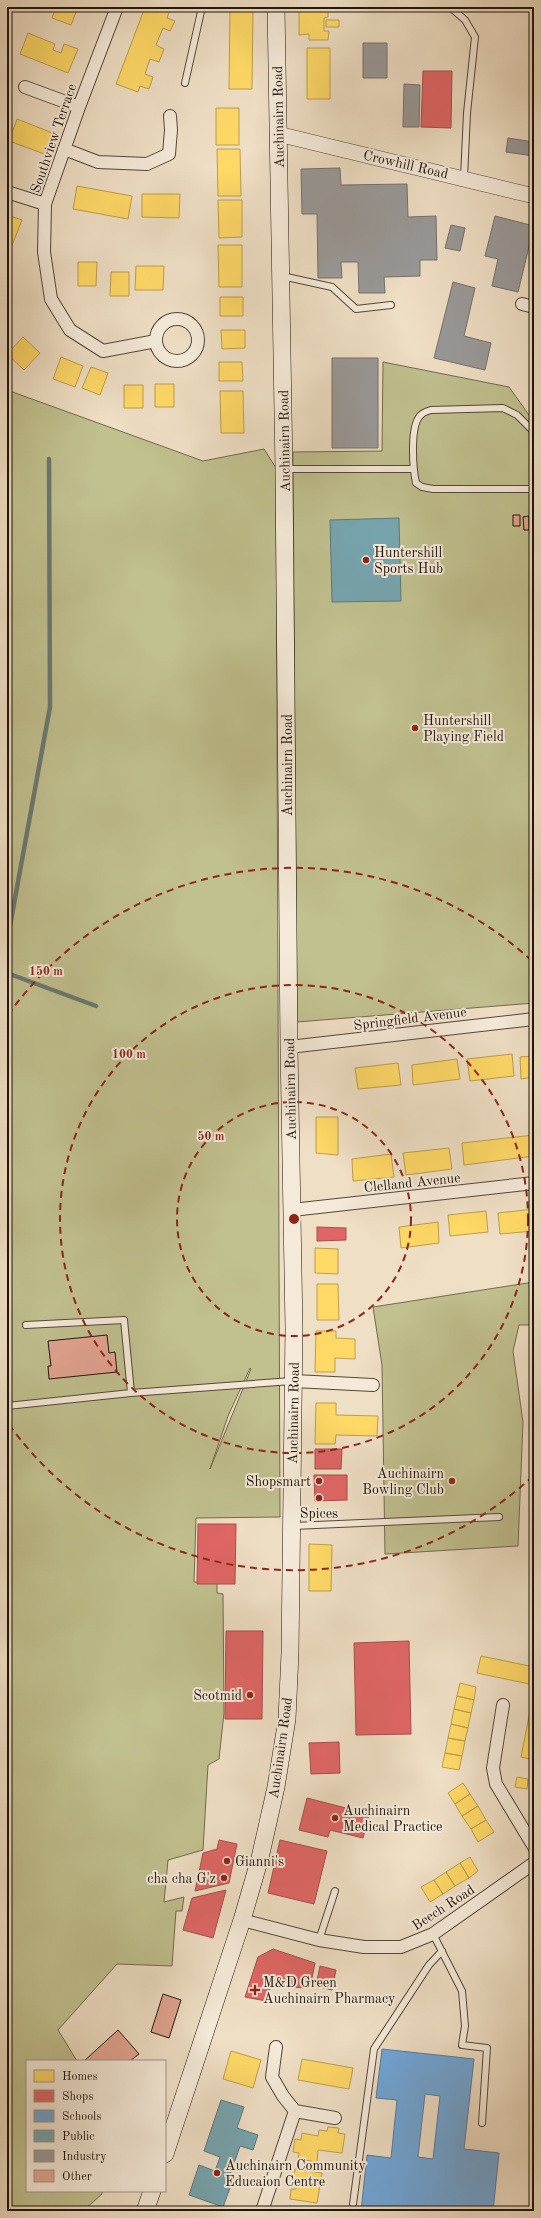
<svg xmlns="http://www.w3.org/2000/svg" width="541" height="2218" font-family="'Old Standard TT',serif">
  <rect width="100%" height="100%" fill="#efdfc5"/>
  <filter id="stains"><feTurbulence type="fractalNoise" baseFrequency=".005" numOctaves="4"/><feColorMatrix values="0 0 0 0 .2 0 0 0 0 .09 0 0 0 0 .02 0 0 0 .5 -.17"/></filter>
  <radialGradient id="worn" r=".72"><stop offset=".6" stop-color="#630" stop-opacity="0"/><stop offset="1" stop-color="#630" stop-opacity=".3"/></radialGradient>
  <path fill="#c1c08f" stroke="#706a4e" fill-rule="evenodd" d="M383 362 509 387 534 422V1003L297 1022 293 452 382 451Z
    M7 390 203 461 264 449 276 468 280 1517 196 1518 194 1582 217 1583V1593L223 1594 224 1713 219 1759 208 1765 203 1850 168 1860 164 1902 184 1897 182 1911H176L172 1966 117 1964 58 2030 77 2061H27V2191H102V2194L83 2211H7ZM250 1368 251 1369 210 1469 228 1416Z
    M534 1282V1325H519L513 1351 523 1422 518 1546 385 1554 382 1365 373 1307Z"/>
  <path fill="#ffd966" stroke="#bc9e4b" d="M56 7H78L71 25 52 18Z
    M145 7H171L167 18 175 21 170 31 163 28 156 45 164 49 159 62 150 59 145 74 153 77 149 89 140 86 138 92 116 84Z
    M230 7H253L252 89H229Z
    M299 7H328V17L324 18V31H329L328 40H309V34L299 35Z
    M326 20H339V27H326Z
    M28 33 55 44 53 50 61 53 64 44 78 49 68 73 20 54Z
    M307 48H330V99H307Z
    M216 108H239V145H216Z
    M17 119 55 134 47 155 9 141Z
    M217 149H240L241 196H218Z
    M77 186 132 196 128 219 73 209Z
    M142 194H180L179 218 142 217Z
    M218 200H242V237L219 238Z
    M7 215 22 220 7 258Z
    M218 245H242V287H219Z
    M78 262H97L96 286H78Z
    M136 266H164L163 290H135Z
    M111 272H129V296H110Z
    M220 297H243V316H220Z
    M221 330H245V348L222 349Z
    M23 337 40 353 24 370 7 354Z
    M61 357 83 366 75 387 53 379Z
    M219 362H242L243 381H219Z
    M91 367 108 373 100 395 82 388Z
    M155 384H174V407H155Z
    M124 385H143V408H124Z
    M220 391H243L244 433H221Z
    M512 1054 514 1076 470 1081 467 1059Z
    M534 1056V1077L521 1079 520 1057Z
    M457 1059 460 1079 413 1085 412 1065Z
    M398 1063 401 1085 358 1089 355 1068Z
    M316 1117H338V1155L316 1153Z
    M534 1135V1156L464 1165 462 1143Z
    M449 1148 452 1169 406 1175 403 1153Z
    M391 1154 394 1177 353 1181 352 1159Z
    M534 1209V1231L500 1234 498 1213Z
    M486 1211 488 1232 450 1236 448 1215Z
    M438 1222 439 1243 401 1248 399 1227Z
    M315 1248 338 1249V1274L315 1273Z
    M317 1284H338L339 1320H317Z
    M316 1331H336V1338L355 1339V1359L335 1358V1372H315Z
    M316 1403H336V1415L378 1416 377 1436 336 1435 335 1444H315Z
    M309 1544 332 1545 331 1591H309Z
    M481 1656 534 1667V1685L477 1673Z
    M460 1683 476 1687 474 1700 457 1696Z
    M457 1696 474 1700 471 1713 454 1709Z
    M532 1701H534V1760L521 1757Z
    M454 1709 471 1713 468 1728 451 1724Z
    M451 1724 468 1728 465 1741 448 1738Z
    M448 1738 465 1741 462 1756 445 1753Z
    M445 1753 462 1756 459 1770 442 1767Z
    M517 1777 528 1779 527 1789 515 1787Z
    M463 1783 470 1794 455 1804 448 1793Z
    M470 1794 478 1806 462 1816 455 1804Z
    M478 1806 486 1820 471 1829 462 1816Z
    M486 1820 494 1832 478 1842 471 1829Z
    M470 1857 478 1871 469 1878 460 1863Z
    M460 1863 469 1878 455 1886 446 1872Z
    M446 1872 455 1886 443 1894 434 1880Z
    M434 1880 443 1894 430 1902 421 1887Z
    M231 2051 261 2060 253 2088 223 2079Z
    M302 2059 353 2068 349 2089 298 2080Z
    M328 2127 339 2128 338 2133 345 2134 342 2153 318 2150 317 2162 298 2159 299 2153 293 2152 295 2139 301 2140 302 2133 318 2136 319 2130 327 2131Z
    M295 2169 322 2173 317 2203 290 2199 291 2189H296L298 2179H293Z
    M289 2206 316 2211H288Z"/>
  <path fill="#e06666" stroke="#a64d4b" d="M423 71H452L451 128 421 127Z
    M317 1227 346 1228V1240L317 1241Z
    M315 1449H342L341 1469H315Z
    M314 1475H347V1500L315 1501Z
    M198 1524H236L235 1584H197Z
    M226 1631H263L262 1719H225Z
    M409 1641 411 1734 356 1735 354 1643Z
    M339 1742 340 1773 311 1774 309 1743Z
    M307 1798 369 1814 363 1838 330 1830 328 1837 299 1830Z
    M219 1840 237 1844 229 1883 195 1891 203 1853 217 1849Z
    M280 1840 327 1851 314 1904 268 1893Z
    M226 1890 213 1938 183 1930 192 1898Z
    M273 1949 315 1963 310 1988 271 1986 266 2001 245 1997 258 1957Z
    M320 1966 336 1970 332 1990 316 1986Z"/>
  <path fill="#6fa8dc" stroke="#577b9e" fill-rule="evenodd" d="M382 2049 474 2059 464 2149 499 2153 493 2211H361L367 2155 391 2158 397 2100 376 2098ZM425 2094 440 2096 433 2159 418 2157Z"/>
  <path fill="#76a5af" stroke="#5c797e" d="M399 518 401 601 332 602 330 520Z
    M221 2100 244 2107 237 2128 258 2135 253 2150 240 2146 230 2175 234 2177 223 2207 189 2195 199 2165 215 2171 220 2157 204 2151Z"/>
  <path fill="#999" stroke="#74716f" d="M363 43H387V78H363Z
    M404 84 420 85 419 127H403Z
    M508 138 534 142V156L506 152Z
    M340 168 341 185 407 184 408 217 436 216 437 260H420V276L384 277 385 293H359L358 262H341L342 278H318L317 214H302L301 169Z
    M495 216 534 226 518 292 492 286 498 259 485 256Z
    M451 225 465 228 460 251 445 248Z
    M453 282 475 288 464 336 491 343 485 370 434 358Z
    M332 358H378V448H332Z"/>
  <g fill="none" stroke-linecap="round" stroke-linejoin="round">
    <path stroke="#697970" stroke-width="4.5" d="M7 942 50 707 49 459
      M7 973 96 1006"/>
  </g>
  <path fill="#e3a492" stroke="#1f130c" d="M513 515H520V526H513Z
    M529 516V530H524L523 517Z
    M529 516H534V537H530Z
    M107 1335 109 1353 115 1352 117 1372 49 1379 48 1366H51L48 1341Z
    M163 1994 181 2000 169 2038 151 2032Z
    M118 2030 139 2054 130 2061H84Z"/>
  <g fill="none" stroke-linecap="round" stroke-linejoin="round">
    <g stroke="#53463a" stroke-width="8">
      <path id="service" d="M450 7 465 20 475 37 467 113 464 178
        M185 83 202 7
        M282 276 332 287 356 309 391 305
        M534 432 517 415 503 408 431 410C428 411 424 412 422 414 409 423 413 469 416 483L422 487 433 489H534
        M286 469H413
        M26 1325 124 1320 131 1393
        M7 1406 131 1393 292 1381
        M293 1526 499 1517
        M433 1934 462 1991 465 2026 462 2045 487 2048 482 2123
        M319 1940 335 1891
        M353 2204 374 2049 429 1965 442 1951"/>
    </g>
    <g stroke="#53463a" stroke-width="14">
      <path id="minor" d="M117 7 79 107 45 204 44 252 51 299 70 330 103 351 156 341
        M25 87 79 107
        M64 149 98 162 147 164 169 154 171 130 170 116
        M7 192 45 204
        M522 304 534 307
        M156 340a21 21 0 1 1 42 0a21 21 0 1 1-42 0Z
        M289 1047 534 1019
        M292 1210 534 1183
        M294 1381 373 1385
        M503 1705 493 1768 496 1784 534 1847
        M242 1920 319 1940 364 1947H401L433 1934 534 1863
        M276 2047 272 2077 283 2096 295 2111
        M262 2211 295 2111 335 2118"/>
    </g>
    <g stroke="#53463a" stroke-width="16">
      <path id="tertiary" d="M278 134 534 196"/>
    </g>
    <g stroke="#1f130c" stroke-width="18">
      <path id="secondary" d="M165 2154 242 1920 260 1858 276 1787 287 1719 290 1653 294 1328 289 1047 284 469 276 7
        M145 2211 152 2191"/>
    </g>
    <use href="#service" stroke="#f5ead9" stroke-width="6"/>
    <use href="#minor" stroke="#f5ead9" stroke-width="12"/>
    <use href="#tertiary" stroke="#f5ead9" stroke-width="15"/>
    <use href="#secondary" stroke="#f5ead9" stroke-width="17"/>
  </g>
  <g fill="none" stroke="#8f2418" stroke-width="2" stroke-dasharray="7 5">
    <circle cx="294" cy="1219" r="117"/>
    <circle cx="294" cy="1219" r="234"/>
    <path d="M533 1476A351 351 0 0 1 8 1423M8 1015A351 351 0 0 1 533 962"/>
  </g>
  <g fill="#8f2418" stroke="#f5ead9" stroke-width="1.5">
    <circle cx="366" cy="560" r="4"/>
    <circle cx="415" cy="728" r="4"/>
    <circle cx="319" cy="1481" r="4"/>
    <circle cx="452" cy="1481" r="4"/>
    <circle cx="319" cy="1498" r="4"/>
    <circle cx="250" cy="1695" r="4"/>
    <circle cx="335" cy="1818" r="4"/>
    <circle cx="227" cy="1861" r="4"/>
    <circle cx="224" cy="1878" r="4"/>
    <path d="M253 1984h4v4h4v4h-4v4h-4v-4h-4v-4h4z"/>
    <circle cx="217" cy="2173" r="4"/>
  </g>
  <g text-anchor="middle" stroke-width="4" stroke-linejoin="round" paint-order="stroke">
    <g font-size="14" fill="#1f130c" stroke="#f5ead9">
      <text transform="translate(278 117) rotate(-91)" y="5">Auchinairn Road</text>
      <text transform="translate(53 138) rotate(-71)" y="5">Southview Terrace</text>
      <text transform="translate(406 164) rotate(13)" y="5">Crowhill Road</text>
      <text transform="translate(284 441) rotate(-91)" y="5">Auchinairn Road</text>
      <text transform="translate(287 765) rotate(-90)" y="5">Auchinairn Road</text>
      <text transform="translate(410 1018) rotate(-7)" y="5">Springfield Avenue</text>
      <text transform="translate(290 1089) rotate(-91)" y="5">Auchinairn Road</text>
      <text transform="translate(412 1182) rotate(-6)" y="5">Clelland Avenue</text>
      <text transform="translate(293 1413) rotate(-89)" y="5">Auchinairn Road</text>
      <text transform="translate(280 1748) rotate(-82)" y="5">Auchinairn Road</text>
      <text transform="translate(443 1907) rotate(-33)" y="5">Beech Road</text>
    </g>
    <g font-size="14" fill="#1f130c" stroke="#f5ead9" text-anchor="start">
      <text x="374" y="557">Huntershill<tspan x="374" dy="16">Sports Hub</tspan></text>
      <text x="423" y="725">Huntershill<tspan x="423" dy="16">Playing Field</tspan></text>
      <text x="444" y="1478" text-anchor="end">Auchinairn<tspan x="444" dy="16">Bowling Club</tspan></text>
      <text x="311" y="1486" text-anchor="end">Shopsmart</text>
      <text x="319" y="1518" text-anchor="middle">Spices</text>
      <text x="242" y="1700" text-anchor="end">Scotmid</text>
      <text x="343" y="1815">Auchinairn<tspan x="343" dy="16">Medical Practice</tspan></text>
      <text x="235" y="1866">Gianni's</text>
      <text x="216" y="1883" text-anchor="end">cha cha G'z</text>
      <text x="263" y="1987">M&amp;D Green<tspan x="263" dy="16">Auchinairn Pharmacy</tspan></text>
      <text x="225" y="2170">Auchinairn Community<tspan x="225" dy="16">Educaion Centre</tspan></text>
    </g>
  </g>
  <circle cx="294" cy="1219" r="6" fill="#8f2418" stroke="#f5ead9" stroke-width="2"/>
  <g font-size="12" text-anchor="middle" font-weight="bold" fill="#8f2418" stroke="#f5ead9" stroke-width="4" stroke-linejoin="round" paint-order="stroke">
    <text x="46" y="975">150 m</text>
    <text x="129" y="1058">100 m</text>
    <text x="211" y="1140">50 m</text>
  </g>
  <rect width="541" height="2218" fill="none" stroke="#efdfc5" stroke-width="24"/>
  <rect x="8" y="8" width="525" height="2202" fill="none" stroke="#1f130c" stroke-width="2"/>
  <rect x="12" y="12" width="517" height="2194" fill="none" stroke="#1f130c"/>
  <rect x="26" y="2060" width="140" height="132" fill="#f5ead9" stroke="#9f9487"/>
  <rect x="34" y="2070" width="20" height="12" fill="#ffd966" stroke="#9f9487"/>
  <text x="62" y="2080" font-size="12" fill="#1f130c">Homes</text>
  <rect x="34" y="2090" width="20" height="12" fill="#e06666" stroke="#9f9487"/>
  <text x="62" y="2100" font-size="12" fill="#1f130c">Shops</text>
  <rect x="34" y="2110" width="20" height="12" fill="#6fa8dc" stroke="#9f9487"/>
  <text x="62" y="2120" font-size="12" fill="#1f130c">Schools</text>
  <rect x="34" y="2130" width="20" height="12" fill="#76a5af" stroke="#9f9487"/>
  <text x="62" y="2140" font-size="12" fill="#1f130c">Public</text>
  <rect x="34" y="2150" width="20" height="12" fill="#999999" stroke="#9f9487"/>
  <text x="62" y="2160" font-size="12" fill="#1f130c">Industry</text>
  <rect x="34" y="2170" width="20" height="12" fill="#e3a492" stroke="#9f9487"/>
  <text x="62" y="2180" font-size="12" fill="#1f130c">Other</text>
  <rect width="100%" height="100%" filter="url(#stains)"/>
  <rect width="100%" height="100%" fill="url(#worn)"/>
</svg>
